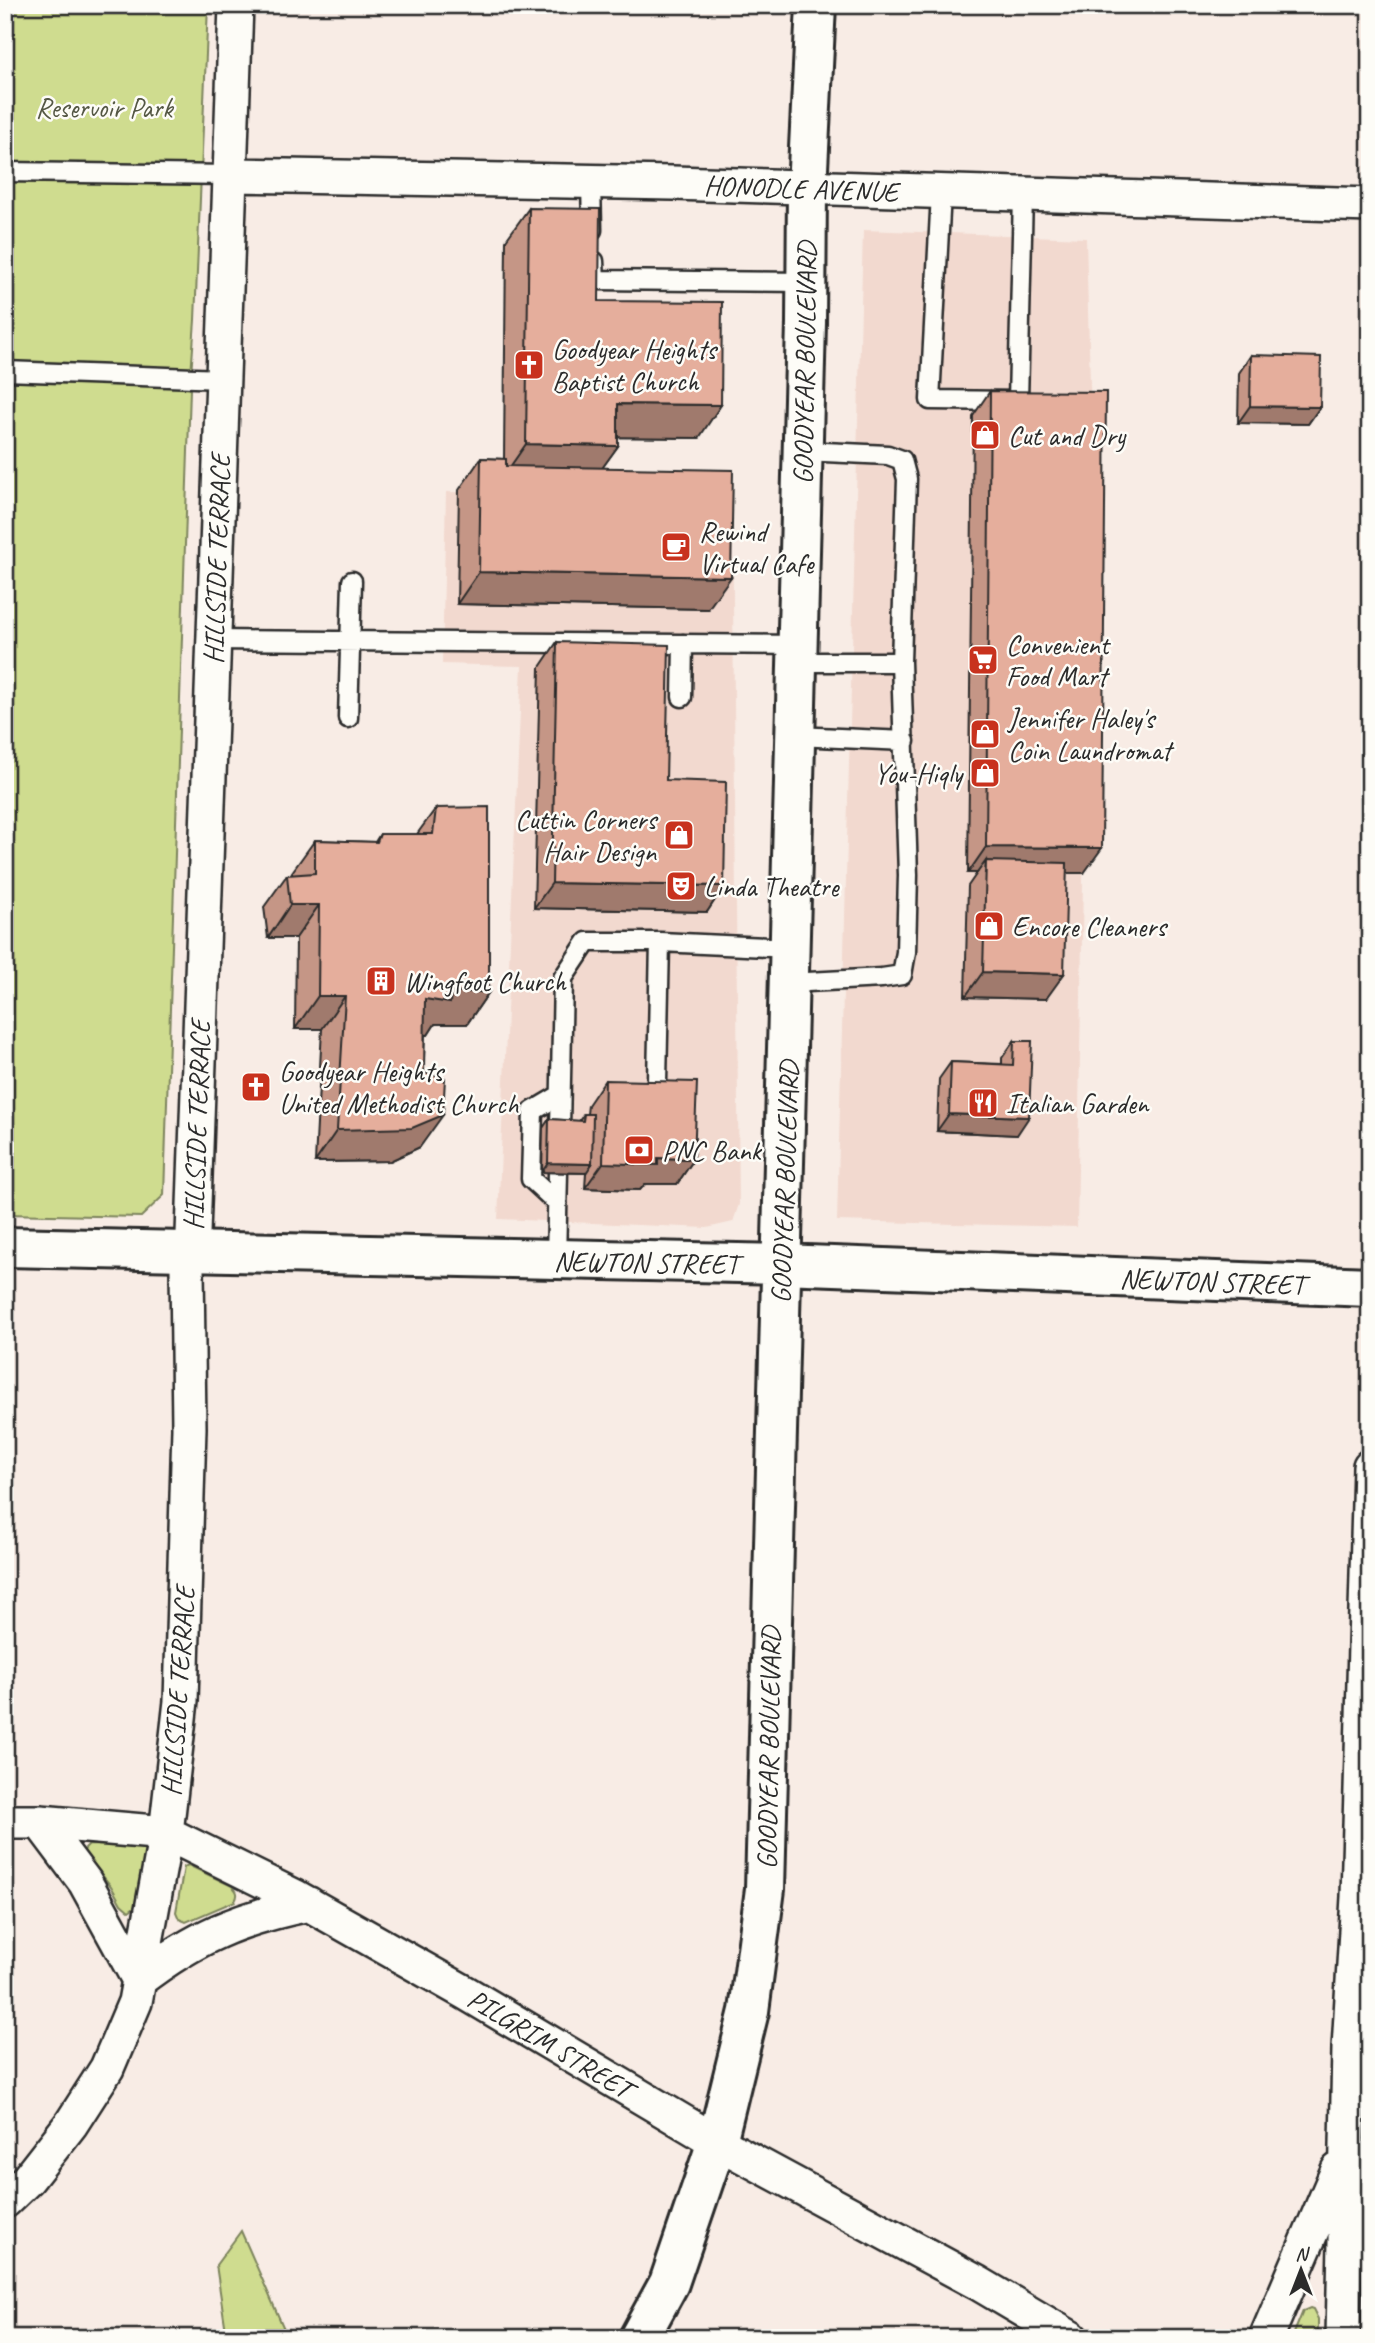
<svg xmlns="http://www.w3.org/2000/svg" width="1375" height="2343" font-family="Caveat,sans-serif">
  <rect width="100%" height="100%" fill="#f8ece5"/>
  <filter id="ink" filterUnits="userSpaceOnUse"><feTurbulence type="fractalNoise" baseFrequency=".0143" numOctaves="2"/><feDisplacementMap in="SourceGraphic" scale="14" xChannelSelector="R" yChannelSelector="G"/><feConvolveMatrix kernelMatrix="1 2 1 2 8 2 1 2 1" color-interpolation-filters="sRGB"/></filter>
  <g filter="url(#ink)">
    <path fill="#f2d9cf" d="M863 230 1086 238 1091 419 1077 1227 837 1221Z
      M446 492 732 498 739 1204 733 1222 707 1228 498 1219 522 666 442 664Z"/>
    <path fill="#cfdc8f" stroke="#7d845d" stroke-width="2" d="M5 5H208L195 320 190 389 164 1195 141 1217 5 1214Z
      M89 1845 139 1846 145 1850 138 1904 129 1911 121 1904 111 1886 85 1854 84 1850Z
      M188 1865 232 1886C237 1891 239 1894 235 1901L186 1922 179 1919 176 1912 184 1867Z
      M241 2231 288 2338H227L216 2265Z
      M1310 2308 1313 2309 1318 2319V2338H1292L1303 2311Z"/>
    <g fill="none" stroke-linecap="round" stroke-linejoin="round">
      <g stroke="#2b2b2b" stroke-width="23">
        <path id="lane" d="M5 172 231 175
          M591 181 592 230
          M941 193 930 400 1018 401 1023 195
          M594 261 595 280 807 282
          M5 371 222 379
          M213 640 798 645
          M798 662H901L907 479 902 460 888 455 803 451
          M682 697 683 644
          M348 718 352 581
          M796 736 905 741
          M789 983 882 978 902 975 906 952 908 875 901 662
          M657 1082 660 942 790 948
          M560 1129 563 978 587 942H660
          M557 1203 531 1179 533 1111 560 1095
          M556 1260 558 1172"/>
      </g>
      <g stroke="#2b2b2b" stroke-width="38">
        <path id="street" d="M231 175 673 183 1370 205
          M5 1822H40L166 1833 296 1897 466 1993 717 2142 978 2283 1071 2338
          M40 1822 85 1882 139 1980
          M139 1980C195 1937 239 1918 309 1904
          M5 2201 28 2179 71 2124 107 2068 135 2002 166 1833 181 1701 189 1428 187 1269 193 1234 236 5
          M1266 2338 1338 2170
          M1343 2338 1349 2048 1358 1897 1370 1466"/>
      </g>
      <g stroke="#2b2b2b" stroke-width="44">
        <path id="secondary" d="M5 1247 782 1264 1370 1287
          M639 2338 669 2283 717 2142 749 2011 765 1889 806 323 807 189 816 5"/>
      </g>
      <use href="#lane" stroke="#fdfcf7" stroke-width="18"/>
      <use href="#street" stroke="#fdfcf7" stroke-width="33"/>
      <use href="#secondary" stroke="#fdfcf7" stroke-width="38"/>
    </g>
    <path fill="#c59686" stroke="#2b2b2b" stroke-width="2" d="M529 208 599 301 699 438 618 437V446L602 468 708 609 457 604 459 490 481 458 504 459 506 240Z
      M1251 355 1320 407 1308 424 1238 423 1239 373Z
      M990 391 1084 873H1066L1046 999 965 997 968 886 977 873H968L973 416Z
      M557 642 666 780 724 886 707 912 534 908 540 667Z
      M436 808 489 992 467 1024H435L428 1035H425L420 1147 390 1161 315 1162 322 1029H295L296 938H268L264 907 287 875H292V872L315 840 375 842 380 834H417Z
      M1014 1041 1017 1135 937 1131 939 1079 951 1062 1002 1064V1058Z
      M605 1080 694 1159 677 1184H645L640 1190 585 1188 586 1173 542 1172 543 1128 549 1119 579 1121 584 1114H587L588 1105Z"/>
    <path fill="#a07a6d" stroke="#2b2b2b" stroke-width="2" d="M618 404 721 405 699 438 595 437Z
      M1250 406 1320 407 1308 424 1238 423Z
      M526 444 618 446 595 478 503 477Z
      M479 572 731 577 708 609 457 604Z
      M986 847 1102 848 1084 873H985L986 861 977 873H968Z
      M552 883 724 886 707 912 534 908Z
      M290 905H319L296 938H268Z
      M983 972 1064 974 1046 999 965 997Z
      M451 992H489L467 1024H435L428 1035 403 1031 425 999Z
      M318 996H345L322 1029H295Z
      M949 1114 1029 1117 1017 1135 937 1131Z
      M443 1115 420 1147 390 1161 315 1162 337 1130Z
      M658 1158 694 1159 677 1184H645L640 1190 585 1188 603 1163Z
      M548 1163 592 1164 586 1173 542 1172Z"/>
    <path fill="#e5ae9c" stroke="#2b2b2b" stroke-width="2" d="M529 208 600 209 599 301 722 302 721 405 618 404V446L526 444Z
      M1251 355 1321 357 1320 407 1250 406Z
      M990 391 1106 392 1102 848 986 847Z
      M481 458 506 459V466L733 470 731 577 479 572Z
      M557 642 669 645 666 780 726 782 724 886 552 883Z
      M489 807V992H451L450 1003 425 999 424 1073 445 1078 443 1115 412 1128 337 1130 345 996H318L319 905H290L287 875 315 873V840L377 842 380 834H433L436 808Z
      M986 861 1067 863 1064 974 983 972Z
      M1014 1041H1032L1029 1117 949 1114 951 1062 1013 1065Z
      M605 1080 697 1082 694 1159 658 1158V1165L603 1163Z
      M584 1114H593L592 1164 548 1163 549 1119 583 1121Z"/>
  </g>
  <defs>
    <g id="church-square" transform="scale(1.575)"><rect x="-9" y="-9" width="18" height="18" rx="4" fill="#c8321e" stroke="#fdfcf7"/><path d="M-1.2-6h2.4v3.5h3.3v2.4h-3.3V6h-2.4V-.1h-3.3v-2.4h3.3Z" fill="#fff"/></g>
    <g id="shop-square" transform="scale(1.575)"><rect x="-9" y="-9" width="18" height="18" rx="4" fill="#c8321e" stroke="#fdfcf7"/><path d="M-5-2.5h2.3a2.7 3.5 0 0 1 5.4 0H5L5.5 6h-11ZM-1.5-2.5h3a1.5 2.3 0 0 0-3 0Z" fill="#fff"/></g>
    <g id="cafe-square" transform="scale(1.575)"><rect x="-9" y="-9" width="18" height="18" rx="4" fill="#c8321e" stroke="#fdfcf7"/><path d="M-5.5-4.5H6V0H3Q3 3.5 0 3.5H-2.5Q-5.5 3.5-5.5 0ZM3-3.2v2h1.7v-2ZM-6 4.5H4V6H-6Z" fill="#fff"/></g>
    <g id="supermarket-square" transform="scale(1.575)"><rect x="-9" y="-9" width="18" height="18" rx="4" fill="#c8321e" stroke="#fdfcf7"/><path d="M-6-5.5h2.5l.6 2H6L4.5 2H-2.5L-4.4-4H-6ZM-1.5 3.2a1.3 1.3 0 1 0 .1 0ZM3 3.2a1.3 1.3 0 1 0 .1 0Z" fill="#fff"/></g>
    <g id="theatre-square" transform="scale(1.575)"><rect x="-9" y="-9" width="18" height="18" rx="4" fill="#c8321e" stroke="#fdfcf7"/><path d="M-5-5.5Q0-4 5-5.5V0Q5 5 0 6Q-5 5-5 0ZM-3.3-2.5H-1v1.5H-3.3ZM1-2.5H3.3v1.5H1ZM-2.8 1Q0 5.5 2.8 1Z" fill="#fff"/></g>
    <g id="building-square" transform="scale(1.575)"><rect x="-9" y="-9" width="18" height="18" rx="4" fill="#c8321e" stroke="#fdfcf7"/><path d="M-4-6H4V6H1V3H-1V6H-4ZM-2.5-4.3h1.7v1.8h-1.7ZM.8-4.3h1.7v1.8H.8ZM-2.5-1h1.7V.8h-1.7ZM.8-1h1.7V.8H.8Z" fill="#fff"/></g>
    <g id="restaurant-square" transform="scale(1.575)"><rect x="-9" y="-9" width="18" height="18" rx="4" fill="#c8321e" stroke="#fdfcf7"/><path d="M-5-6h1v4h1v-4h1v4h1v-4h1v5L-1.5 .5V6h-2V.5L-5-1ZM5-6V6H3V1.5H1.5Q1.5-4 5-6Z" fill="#fff"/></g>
    <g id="bank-square" transform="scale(1.575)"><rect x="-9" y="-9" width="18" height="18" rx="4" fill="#c8321e" stroke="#fdfcf7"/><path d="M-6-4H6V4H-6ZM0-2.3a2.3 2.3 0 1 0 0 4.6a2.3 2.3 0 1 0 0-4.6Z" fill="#fff"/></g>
  </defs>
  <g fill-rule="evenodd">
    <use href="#church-square" x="529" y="365"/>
    <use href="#shop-square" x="985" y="435"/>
    <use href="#cafe-square" x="676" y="547"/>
    <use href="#supermarket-square" x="983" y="660"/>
    <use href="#shop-square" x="985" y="734"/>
    <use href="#shop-square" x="985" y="773"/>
    <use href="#shop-square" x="679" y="835"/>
    <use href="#theatre-square" x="681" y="886"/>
    <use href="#shop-square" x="989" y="926"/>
    <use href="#building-square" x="381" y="981"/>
    <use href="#church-square" x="256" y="1087"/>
    <use href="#restaurant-square" x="983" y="1103"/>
    <use href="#bank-square" x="639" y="1150"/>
  </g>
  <g text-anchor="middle" stroke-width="5" stroke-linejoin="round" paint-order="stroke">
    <g font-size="28" fill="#545744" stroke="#fdfcf7">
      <text x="104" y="117">Reservoir Park</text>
    </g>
    <g font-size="28" fill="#2b2b2b" stroke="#fdfcf7">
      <text transform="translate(801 188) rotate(2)" y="10">HONODLE AVENUE</text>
      <text transform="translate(804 363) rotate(-89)" y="10">GOODYEAR BOULEVARD</text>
      <text transform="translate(216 559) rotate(-88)" y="10">HILLSIDE TERRACE</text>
      <text transform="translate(196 1125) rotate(-88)" y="10">HILLSIDE TERRACE</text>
      <text transform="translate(784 1182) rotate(-88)" y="10">GOODYEAR BOULEVARD</text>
      <text transform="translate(646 1262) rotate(1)" y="10">NEWTON STREET</text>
      <text transform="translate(1212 1281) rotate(2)" y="10">NEWTON STREET</text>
      <text transform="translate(177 1691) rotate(-86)" y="10">HILLSIDE TERRACE</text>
      <text transform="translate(768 1748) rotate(-89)" y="10">GOODYEAR BOULEVARD</text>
      <text transform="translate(550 2043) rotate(31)" y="10">PILGRIM STREET</text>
    </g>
    <g font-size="28" fill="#2b2b2b" stroke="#fdfcf7" text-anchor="start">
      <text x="552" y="359">Goodyear Heights<tspan x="552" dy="32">Baptist Church</tspan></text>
      <text x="1008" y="445">Cut and Dry</text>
      <text x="699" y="541">Rewind<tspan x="699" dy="32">Virtual Cafe</tspan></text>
      <text x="1006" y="654">Convenient<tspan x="1006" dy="32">Food Mart</tspan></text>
      <text x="1008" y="728">Jennifer Haley's<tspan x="1008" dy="32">Coin Laundromat</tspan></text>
      <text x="962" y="783" text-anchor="end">You-Hiqly</text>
      <text x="656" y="829" text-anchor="end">Cuttin Corners<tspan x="656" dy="32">Hair Design</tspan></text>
      <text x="704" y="896">Linda Theatre</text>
      <text x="1012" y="936">Encore Cleaners</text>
      <text x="404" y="991">Wingfoot Church</text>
      <text x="279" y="1081">Goodyear Heights<tspan x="279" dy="32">United Methodist Church</tspan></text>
      <text x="1006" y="1113">Italian Garden</text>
      <text x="662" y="1160">PNC Bank</text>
    </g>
  </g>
  <rect width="1375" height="2343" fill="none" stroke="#fdfcf7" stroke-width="28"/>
  <rect x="14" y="14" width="1347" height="2315" fill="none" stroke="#2b2b2b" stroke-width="2.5" filter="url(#ink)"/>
  <g transform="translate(1301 2270)" stroke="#fdfcf7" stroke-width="5" paint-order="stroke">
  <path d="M0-5L12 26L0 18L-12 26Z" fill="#2b2b2b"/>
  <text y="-10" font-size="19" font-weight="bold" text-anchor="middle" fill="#2b2b2b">N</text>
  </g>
</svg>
